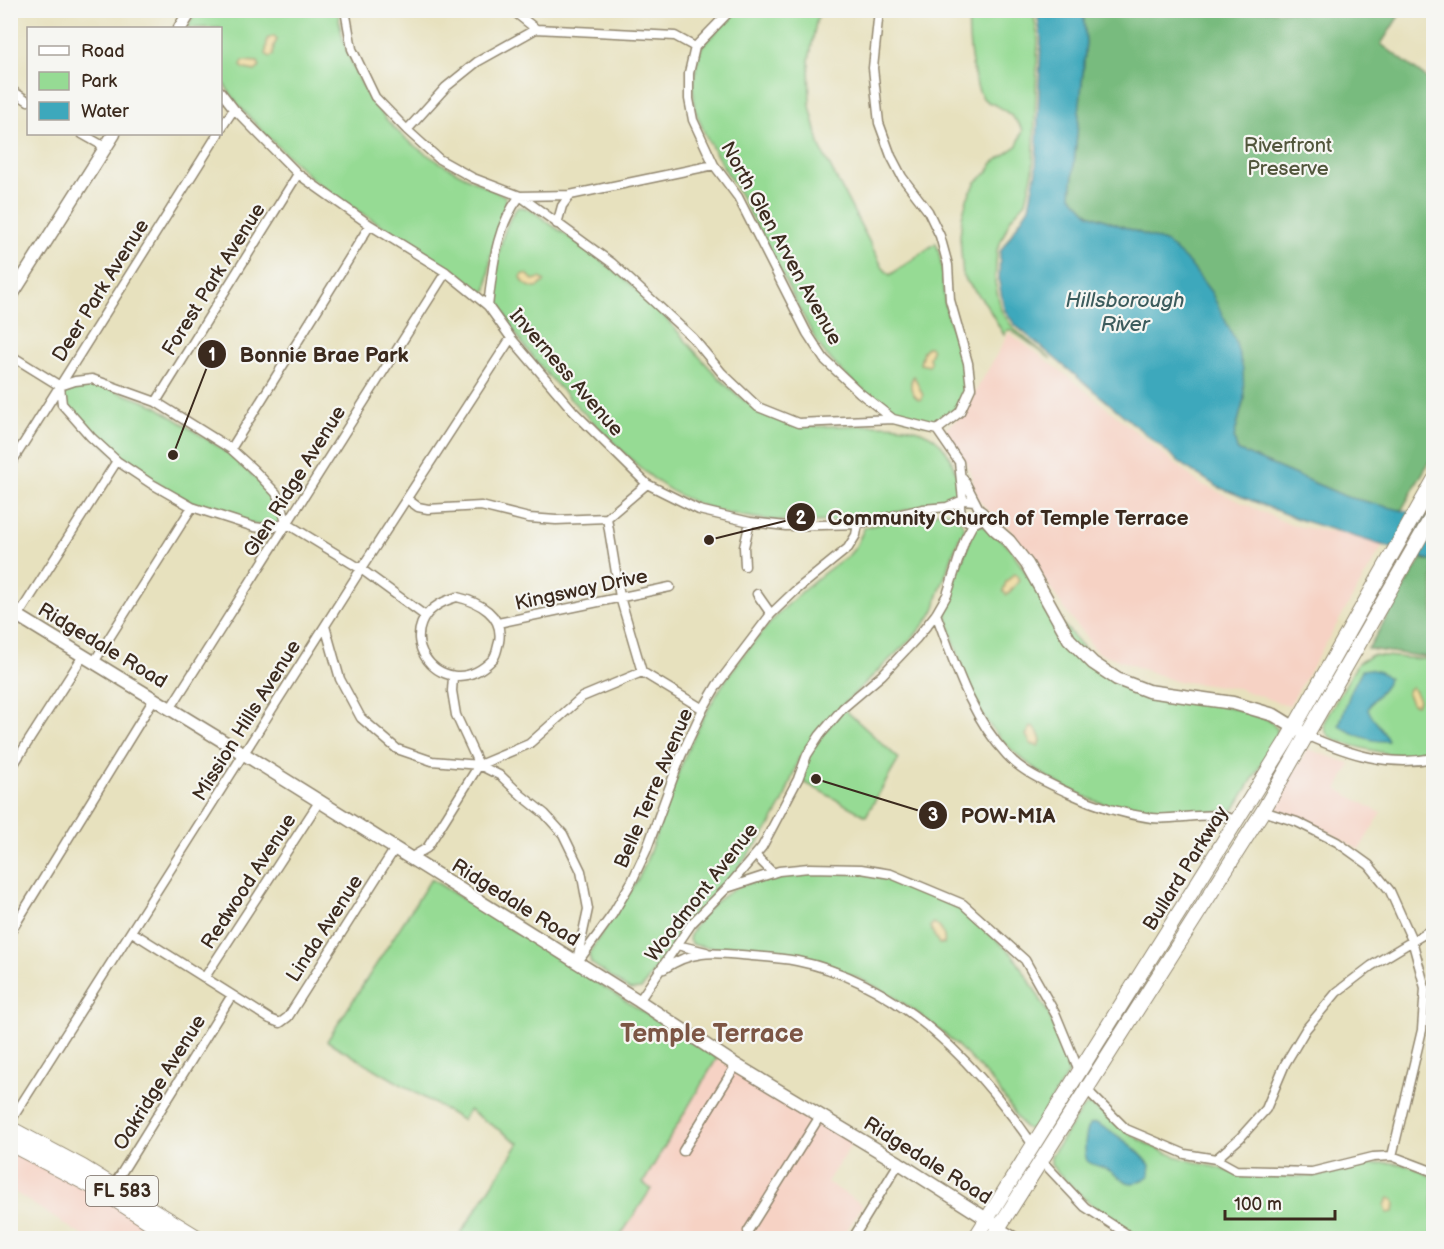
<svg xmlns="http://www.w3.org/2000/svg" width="1444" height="1249" font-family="'Balsamiq Sans',sans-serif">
  <rect width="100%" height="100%" fill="#f6f6f2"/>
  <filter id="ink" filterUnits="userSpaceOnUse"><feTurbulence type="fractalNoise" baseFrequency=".0167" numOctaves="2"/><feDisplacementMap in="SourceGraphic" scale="12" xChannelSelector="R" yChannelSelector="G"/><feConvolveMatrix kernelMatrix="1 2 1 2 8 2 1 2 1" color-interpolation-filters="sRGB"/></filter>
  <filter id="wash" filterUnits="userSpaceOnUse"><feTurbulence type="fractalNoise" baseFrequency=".008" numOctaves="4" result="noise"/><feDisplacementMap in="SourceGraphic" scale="24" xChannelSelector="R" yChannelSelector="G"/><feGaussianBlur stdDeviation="1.35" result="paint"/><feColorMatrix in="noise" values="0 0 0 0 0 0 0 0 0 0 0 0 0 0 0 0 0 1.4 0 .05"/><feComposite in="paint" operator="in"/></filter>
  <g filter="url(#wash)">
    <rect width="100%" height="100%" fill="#e7e1be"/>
    <path fill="#f6d2c4" d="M1009 333 1061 371 1199 483 1291 525 1385 542 1289 706 1237 688 1175 681 1097 652 1068 614 1009 528 989 512 977 498 968 465 943 431 962 415Z
      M1308 749 1351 764 1337 789 1381 813 1359 850 1321 827 1294 816 1280 812 1275 805 1279 796Z
      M717 1058 853 1142 827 1182 863 1205 842 1238H619L651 1189 642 1183Z
      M10 1148 106 1199 149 1227 141 1238H86L11 1190Z"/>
    <path fill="#96db94" stroke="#688259" stroke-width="1.5" d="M195 11H338C343 62 374 116 416 147 444 167 474 181 505 196L507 208 498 228 491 255 487 289 482 294 478 293 419 248 343 202 312 179 265 134 240 107 221 80 220 28H188Z
      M737 11H820L816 22 809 61 810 106 820 147 883 268 890 275 936 243C943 261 942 278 944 297 947 324 968 361 965 387 964 395 958 405 953 411 945 422 929 427 916 423 883 412 836 371 817 342L739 193 706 137 695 110 693 88 697 62 702 46Z
      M970 11H1033L1038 38 1033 171 1026 202 1011 218 997 250 995 282 1001 310 1013 328 1051 359 1011 330H1007L1004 335 986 304 963 277 960 237 962 217 967 199 976 182 987 173 993 163 1017 146 1023 130C1016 118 1007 111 995 105 991 103 986 102 983 98 972 84 966 28 970 11Z
      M518 207C530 206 543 219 553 226 591 251 627 278 659 311 693 346 725 395 770 416 779 420 791 425 800 426 839 430 902 415 934 438 944 445 950 456 954 468 959 480 964 489 958 502 952 503 946 503 940 503 919 506 898 513 877 516 821 525 761 524 706 507 690 501 672 492 658 482 637 467 619 448 601 430 565 394 511 343 497 294 492 273 503 222 518 207Z
      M94 383 154 405 227 452 273 494 282 518 281 522 270 526 255 525 194 504 152 480 119 459 93 434 70 410 62 398 63 390 69 385Z
      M938 512C954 511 955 513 964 526V532L959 538 937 598C936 613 924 624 915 635L825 722 799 758 783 802 766 832 722 888 696 914 641 989 630 990 591 963 589 954C605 924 629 900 643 869 657 835 667 800 681 766 715 681 772 607 849 555L855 548 865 527Z
      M978 525H983L1011 549 1045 604 1115 683 1233 708 1269 720 1277 729V736L1273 745 1234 810C1201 813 1166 819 1133 812 1072 799 1006 760 975 703 967 687 962 668 957 651 952 636 947 622 945 607L974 528Z
      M1372 655 1433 660V755C1426 755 1418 757 1410 756 1393 756 1340 745 1328 735 1324 731 1324 726 1324 722L1358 663Z
      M843 708 899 759 866 816 798 779 807 755Z
      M804 872 869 873 890 878 950 903 969 915 1013 955 1029 980 1049 1014 1069 1072 1034 1128 1028 1129 1024 1127C1012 1112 1003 1093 990 1079 939 1022 875 976 800 958 780 953 758 951 737 949 722 948 707 949 692 944L689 940C690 931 695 926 700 919 727 883 762 877 804 872Z
      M431 879 717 1058 643 1183 651 1189 619 1238H458L519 1143 469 1110 462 1120 327 1041Z
      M1088 1105C1105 1112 1122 1128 1137 1138 1163 1154 1189 1161 1219 1168 1229 1171 1240 1175 1250 1175 1271 1177 1293 1177 1314 1176 1360 1172 1388 1147 1433 1178V1238H1142C1106 1222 1078 1194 1051 1165V1156L1082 1109Z"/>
    <path fill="#78bb7e" stroke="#5a724e" stroke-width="1.5" d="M1083 11H1402L1381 44 1433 83 1434 453 1401 511 1347 497 1237 450 1234 437 1244 399 1167 243 1089 214 1071 195 1086 42Z
      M1421 559 1433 561V658L1368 649Z"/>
    <path fill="#eeda9e" stroke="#94825e" stroke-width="1.5" d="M274 36 277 40 274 45 273 55 270 57 266 54 267 39Z
      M243 61 258 62 260 67 255 71 245 69 241 66Z
      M523 274H527L533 280 540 278 545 281 537 288C529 287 524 285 521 277Z
      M927 347H930L932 350 929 358 931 363 929 366 920 364 923 351Z
      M914 376 923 396 920 400C911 396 908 383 914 376Z
      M1014 574 1017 575 1019 581 1007 595 1003 591 1006 582Z
      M1412 687 1419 700 1417 705 1411 703 1407 694 1409 689Z
      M1031 727C1038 729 1039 735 1041 741L1038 746 1031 744 1026 735Z
      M933 923C940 925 946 936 944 944H939L930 927Z
      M1389 1198 1394 1200 1395 1204 1394 1212 1387 1213 1385 1205Z"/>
    <path fill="#3da8bc" stroke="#3c696d" stroke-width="1.5" d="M1037 11H1083L1086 42 1071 195 1089 214 1167 243 1189 263 1211 292 1235 340 1243 369 1244 399 1234 437 1237 450 1347 497 1433 518V561L1295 518 1218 487 1184 466 1015 325 1004 309 999 282 1000 252 1029 207 1036 171 1041 38Z
      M1369 669 1380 672 1389 678C1386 692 1372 695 1368 710 1373 720 1387 734 1388 741 1372 742 1352 735 1339 725L1351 691 1362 670Z
      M1096 1123C1117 1134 1136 1147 1150 1165L1149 1176C1130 1189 1126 1182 1110 1171 1102 1166 1094 1166 1087 1161 1083 1151 1085 1134 1090 1124Z"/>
  </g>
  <g filter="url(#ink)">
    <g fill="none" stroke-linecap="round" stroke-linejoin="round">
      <g stroke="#91866e" stroke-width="11">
        <path id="street" d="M345 10 352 49 375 97 407 130 439 159 473 178 520 196 612 263 693 338 722 373 758 407 798 423 893 419
          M512 10 536 29 675 36 695 47
          M731 10 695 47 689 73V99L693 120 714 165 738 197 807 333 824 359 860 393 893 419 937 430 959 462 963 500
          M879 10 873 68 879 123 891 156 902 177 928 211 940 236 948 265 950 300 968 363 971 388 960 412 937 430
          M10 89 28 101
          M220 91 234 109 298 174 370 225 446 272 488 306 511 338 574 412 647 484 699 510 750 522 786 526 858 524 923 509 947 507 963 500 975 501 981 513 979 521 973 524C962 519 960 515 960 504
          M220 130 234 109
          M407 130 446 87 477 62 536 29
          M82 134 105 147
          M557 224 562 206 570 195
          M488 306C493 268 495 228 520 196L570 195 714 165
          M10 355 60 386
          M156 402 298 174
          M231 449 370 225
          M10 465 218 134
          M963 478 975 501
          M407 499 418 507 428 509 481 506 529 518 556 520 607 518
          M286 523 282 506 276 493 254 470 231 449 156 402 92 379 75 381 60 386 62 404 91 437 117 461 150 483 192 507 254 527 269 529 286 523 361 569 424 615
          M745 566 744 547 750 522
          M757 594 771 614
          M457 597C479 602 504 615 499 642 497 648 497 654 493 659 440 714 377 619 457 597Z
          M936 614C955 664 970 715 1007 755 1023 773 1048 783 1069 793 1096 806 1122 814 1152 818 1177 821 1214 809 1237 821
          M18 616 117 461
          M498 623 670 587
          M325 626 340 679 361 718 397 749 432 761 479 765 529 744 582 697 642 672 703 709
          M94 662 192 507
          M642 672 620 597 607 518 647 484
          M453 677 452 691 456 715 479 765 501 776 521 795 545 814 563 834 581 871 588 909 577 960
          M170 709 446 272
          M1308 736C1349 754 1388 767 1434 758
          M10 770 83 656
          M1263 811 1297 822 1337 842 1369 865 1390 891 1412 940 1425 988 1422 1030 1392 1156
          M756 856 773 873
          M410 858 427 848 479 765
          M727 888 779 871 809 868 861 869 891 874 963 904 1025 960 1056 1015 1080 1073
          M132 932 270 1019 280 1023 288 1017 394 850
          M10 933 154 699
          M677 945 706 952
          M577 963 612 915 632 881 646 851 681 756 703 709 717 685 771 614 795 591 848 548 856 535 858 524
          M664 969C694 948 717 953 752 956 767 957 782 958 797 961 898 981 977 1064 1033 1145
          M205 977 319 802
          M639 1001 692 923 727 888 762 847 798 779 807 755 820 735 843 708 882 675 916 639 936 614 947 595 965 539 973 524
          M1085 1085 1092 1095 1126 1129 1185 1154 1216 1159 1236 1170 1312 1172 1373 1157 1392 1156 1434 1172
          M10 1122 361 569 511 338
          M683 1151 736 1065
          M1216 1159 1240 1138 1266 1109 1285 1064 1306 1029 1337 992 1371 966 1434 928
          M1041 1160 1085 1207 1133 1238
          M114 1185 232 995
          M999 1227 1017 1238
          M748 1231 820 1116
          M146 1238 154 1226
          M853 1238 899 1163"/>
      </g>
      <g stroke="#91866e" stroke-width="15">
        <path id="secondary" d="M180 28 191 10
          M10 298 114 134
          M981 513 995 529 1009 541 1027 564 1069 639 1093 663 1117 679 1148 691 1233 703 1274 715 1308 736
          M10 611 244 754 639 1001 736 1065 899 1163 993 1223"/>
      </g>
      <g stroke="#91866e" stroke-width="16">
        <path id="primary" d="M10 1128 83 1167 199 1238
          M10 1144 106 1194 174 1238
          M975 1238 1287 740 1434 480
          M992 1238 1263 811 1434 513"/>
      </g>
      <use href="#street" stroke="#fff" stroke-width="8"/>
      <use href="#secondary" stroke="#fff" stroke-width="12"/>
      <use href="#primary" stroke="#fff" stroke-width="14"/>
    </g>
  </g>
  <g text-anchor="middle" stroke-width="4.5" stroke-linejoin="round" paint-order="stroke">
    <rect fill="#f6f6f2" stroke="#73675e" stroke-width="1.5" x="86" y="1176" width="72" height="30" rx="4.5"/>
    <g font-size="18" font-weight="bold" fill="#3b2a1e">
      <text x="122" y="1197">FL 583</text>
    </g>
    <g font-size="20" fill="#52563c" stroke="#f6f6f2">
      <text x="1288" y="152">Riverfront<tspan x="1288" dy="23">Preserve</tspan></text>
    </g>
    <g font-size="20" fill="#3b2a1e" stroke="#f6f6f2">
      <text transform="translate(782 243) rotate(61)" y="7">North Glen Arven Avenue</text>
      <text transform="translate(213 279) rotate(-58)" y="7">Forest Park Avenue</text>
      <text transform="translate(100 290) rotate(-58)" y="7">Deer Park Avenue</text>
      <text transform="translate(567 372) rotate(49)" y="7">Inverness Avenue</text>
      <text transform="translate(294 481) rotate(-58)" y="7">Glen Ridge Avenue</text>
      <text transform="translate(581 589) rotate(-12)" y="7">Kingsway Drive</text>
      <text transform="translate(103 645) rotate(31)" y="7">Ridgedale Road</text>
      <text transform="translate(246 720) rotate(-58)" y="7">Mission Hills Avenue</text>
      <text transform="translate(653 788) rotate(-67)" y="7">Belle Terre Avenue</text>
      <text transform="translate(1185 868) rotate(-58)" y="7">Bullard Parkway</text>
      <text transform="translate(248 881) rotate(-57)" y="7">Redwood Avenue</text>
      <text transform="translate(701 892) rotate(-52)" y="7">Woodmont Avenue</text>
      <text transform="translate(516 902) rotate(32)" y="7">Ridgedale Road</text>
      <text transform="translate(324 928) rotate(-57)" y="7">Linda Avenue</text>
      <text transform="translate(159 1082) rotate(-58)" y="7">Oakridge Avenue</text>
      <text transform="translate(928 1160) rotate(32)" y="7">Ridgedale Road</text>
    </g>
    <g font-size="21" font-style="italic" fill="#3c5c5d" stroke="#f6f6f2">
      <text x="1125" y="307">Hillsborough<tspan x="1125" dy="24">River</tspan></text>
    </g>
    <g font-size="26" font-weight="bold" fill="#7d5645" stroke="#f6f6f2">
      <text x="712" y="1042">Temple Terrace</text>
    </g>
  </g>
  <path fill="none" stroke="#3b2a1e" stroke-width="2" d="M173 455L212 354M709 540L801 517M816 779L933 815"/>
  <g fill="#3b2a1e" stroke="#f6f6f2" stroke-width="2">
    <circle cx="173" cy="455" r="6"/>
    <circle cx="709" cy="540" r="6"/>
    <circle cx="816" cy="779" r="6"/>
    <circle cx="212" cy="354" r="15"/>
    <circle cx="801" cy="517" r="15"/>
    <circle cx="933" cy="815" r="15"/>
  </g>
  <g font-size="18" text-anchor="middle" font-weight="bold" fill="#fff">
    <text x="212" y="361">1</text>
    <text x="801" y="524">2</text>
    <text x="933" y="821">3</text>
  </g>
  <g font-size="21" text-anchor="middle" font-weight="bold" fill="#3b2a1e" stroke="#f6f6f2" stroke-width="4.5" stroke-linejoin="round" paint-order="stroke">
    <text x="324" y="362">Bonnie Brae Park</text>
    <text x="1008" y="525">Community Church of Temple Terrace</text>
    <text x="1008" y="823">POW-MIA</text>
  </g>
  <rect width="1444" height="1249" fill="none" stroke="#f6f6f2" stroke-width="36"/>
  <rect x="27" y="27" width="195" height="108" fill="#f6f6f2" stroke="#aba49d" stroke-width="1.5"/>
  <rect x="39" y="46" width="30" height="9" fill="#ffffff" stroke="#aba49d" stroke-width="1.5"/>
  <text x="81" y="57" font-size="18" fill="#3b2a1e">Road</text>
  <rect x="39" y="72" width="30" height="18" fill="#96db94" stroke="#aba49d" stroke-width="1.5"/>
  <text x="81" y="87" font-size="18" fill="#3b2a1e">Park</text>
  <rect x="39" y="102" width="30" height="18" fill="#3da8bc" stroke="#aba49d" stroke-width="1.5"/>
  <text x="81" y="117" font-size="18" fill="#3b2a1e">Water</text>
  <path d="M1225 1210v9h110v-9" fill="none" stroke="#3b2a1e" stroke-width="3"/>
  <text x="1234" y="1210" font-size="18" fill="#3b2a1e" stroke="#f6f6f2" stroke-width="4.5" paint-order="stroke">100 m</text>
</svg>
